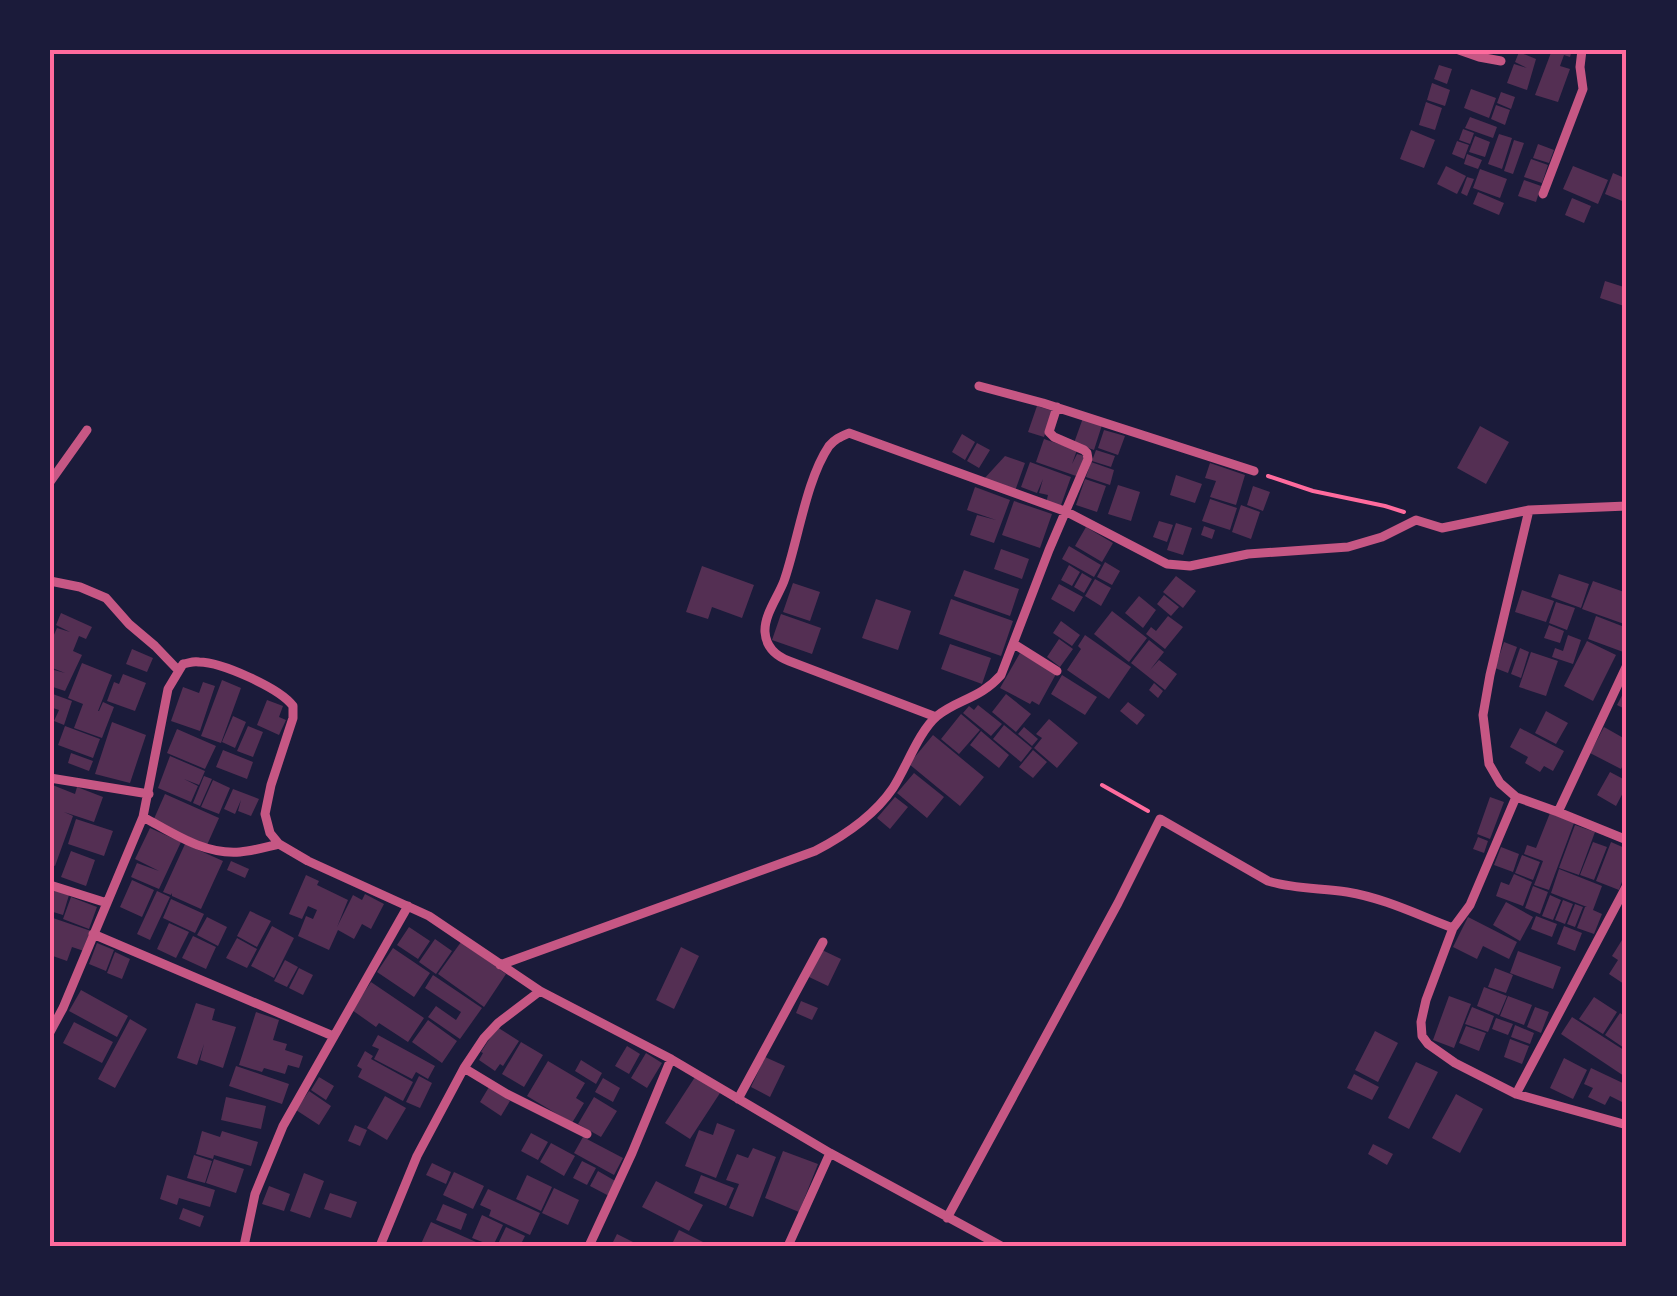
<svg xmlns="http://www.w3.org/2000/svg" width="1677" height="1296" font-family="Georgia,serif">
  <rect width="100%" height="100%" fill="#1b1b3a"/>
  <path fill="#542f53" d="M1552 50H1572L1570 57 1564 55 1560 66 1570 69 1558 102 1535 95Z
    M1519 52 1536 59 1527 90 1507 83 1514 64 1527 68 1515 62Z
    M1439 65 1452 69 1447 84 1434 79Z
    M1432 83 1450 90 1445 106 1427 100Z
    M1471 89 1496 98 1489 118 1464 108Z
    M1501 92 1515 97 1511 109 1497 103Z
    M1426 102 1442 108 1435 130 1419 125Z
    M1496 105 1510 110 1505 125 1491 119Z
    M1470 117 1497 127 1493 138 1465 128Z
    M1463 129 1474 133 1470 144 1459 140Z
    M1411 130 1435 140 1424 168 1400 159Z
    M1499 134 1512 138 1502 169 1488 164Z
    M1475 136 1490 142 1485 157 1469 152Z
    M1514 140 1524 143 1513 174 1504 171Z
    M1457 141 1469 145 1464 159 1452 154Z
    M1538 144 1554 150 1549 163 1533 158Z
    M1467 154 1482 160 1478 169 1464 164Z
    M1531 159 1548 165 1542 183 1524 177Z
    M1446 166 1466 176 1457 194 1437 184Z
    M1573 166 1608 180 1598 204 1563 189Z
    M1480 169 1507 179 1500 198 1473 188Z
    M1613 173 1627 179V203L1605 194Z
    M1467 177 1474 179 1467 196 1461 193Z
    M1524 180 1541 186 1536 202 1518 196Z
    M1478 192 1504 203 1499 215 1473 204Z
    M1572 198 1591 206 1584 223 1565 215Z
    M1605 281 1627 288V307L1600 298Z
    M1037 406 1053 411 1044 437 1028 432Z
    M1083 418 1102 425 1094 450 1074 443Z
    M1480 426 1509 442 1486 484 1457 468Z
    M1104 430 1125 436 1118 455 1098 448Z
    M962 434 975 442 965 460 952 452Z
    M1044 439 1077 450 1072 464 1077 454 1085 456 1079 477 1036 462Z
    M977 443 990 450 979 468 967 461Z
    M1096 450 1115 456 1111 467 1092 461Z
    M1005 456 1025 463 1015 491 983 480Z
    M1030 462 1071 477 1060 508 1046 503 1048 495 1039 493 1043 479 1037 493 1021 487Z
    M1091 462 1114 470 1110 485 1086 477Z
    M1210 463 1245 475 1236 505 1210 497 1216 481 1205 478Z
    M1176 475 1202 484 1195 503 1170 495Z
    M1085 479 1106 486 1097 512 1076 505Z
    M1118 485 1140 492 1131 521 1108 514Z
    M1253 486 1270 492 1263 511 1247 505Z
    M975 487 1010 500 994 543 970 535 977 515 996 520 967 510Z
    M1210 499 1237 508 1230 530 1202 521Z
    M1014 501 1052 514 1040 548 1002 535Z
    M1241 505 1260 512 1251 539 1232 532Z
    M1159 521 1173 525 1167 542 1153 537Z
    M1176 523 1192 528 1183 555 1167 550Z
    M1204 526 1215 530 1212 539 1201 535Z
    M1086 527 1113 543 1102 562 1075 546Z
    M1069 546 1101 565 1094 577 1062 559Z
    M1001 549 1029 559 1022 579 994 569Z
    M1105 562 1120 571 1112 585 1097 577Z
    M1069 565 1080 572 1072 586 1061 580Z
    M702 566 754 585 742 618 712 607 708 619 686 612Z
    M964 570 1019 589 1010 616 954 596Z
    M1082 573 1092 579 1084 593 1074 587Z
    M1559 574 1589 584 1581 608 1551 597Z
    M1176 576 1196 591 1183 608 1163 592Z
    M1095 579 1111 588 1101 606 1085 596Z
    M1593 581 1627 593V625L1582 609Z
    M793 583 820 592 810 621 783 612Z
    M1059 584 1083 597 1074 612 1051 599Z
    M1522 590 1554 601 1546 622 1515 612Z
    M1164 595 1179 607 1171 616 1157 604Z
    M1139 596 1156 610 1143 628 1125 613Z
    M876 599 911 611 898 650 862 638Z
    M951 599 1013 621 1001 656 939 634Z
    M1556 602 1575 608 1567 630 1549 623Z
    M1112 611 1147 638 1129 662 1094 634Z
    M61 613 92 627 86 639 79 636 73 651 82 655 65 691 50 686 54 670 65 673 50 667V636L53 637 57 628 70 632 56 625Z
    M781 614 821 628 812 654 772 640Z
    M1168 616 1183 627 1165 649 1146 634 1151 627 1156 631Z
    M1596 616 1627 628 1626 653 1588 639Z
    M1061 621 1080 635 1072 646 1053 633Z
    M1549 625 1564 631 1560 643 1544 638Z
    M1085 635 1131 667 1109 699 1067 670 1081 649 1078 646Z
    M1568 635 1581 640 1573 664 1552 657 1555 648 1563 651Z
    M1059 639 1073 649 1060 667 1047 657Z
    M1149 640 1164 652 1150 670 1159 660 1177 674 1165 690 1131 663Z
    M1587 641 1616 655 1593 701 1564 686Z
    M1504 642 1517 647 1508 673 1495 668Z
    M950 644 991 658 982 684 941 669Z
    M1520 648 1529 652 1521 678 1511 674Z
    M132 649 153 658 147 672 126 664Z
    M1531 652 1558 661 1546 696 1519 687Z
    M1020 653 1056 674 1039 705 1032 701 1030 704 1000 688Z
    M82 663 112 675 98 711H99L103 702 114 707 102 738 74 728 83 704 68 698Z
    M123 674 146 683 135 711 107 701 114 682 119 684Z
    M1062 675 1097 697 1085 715 1051 694Z
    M222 680 241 688 221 743 201 736Z
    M203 682 215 686 200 731 171 721 183 687 199 693Z
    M1154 683 1163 691 1158 698 1149 690Z
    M1627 686V710L1617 705Z
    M50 693 72 701 64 725 54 721 59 710 50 707Z
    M1006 694 1031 714 1016 732 992 712Z
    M267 700 283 706 279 717 286 720 279 735 257 725Z
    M1128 702 1145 715 1137 725 1120 711Z
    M978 705 1002 724 991 736 963 713 969 706 974 710Z
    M1546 711 1568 723 1556 744 1535 733Z
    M961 714 980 730 959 754 941 739Z
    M233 716 246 722 235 748 222 742Z
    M1049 719 1078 743 1057 768 1034 748 1042 738 1036 734Z
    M112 722 146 735 130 783 95 774Z
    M1004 725 1032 748 1021 762 993 739Z
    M65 726 100 739 93 758 58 745Z
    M248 726 263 732 253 757 237 751Z
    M1024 727 1038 739 1032 746 1018 734Z
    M1604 727 1627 740V758L1621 769 1590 753Z
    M1520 728 1564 751 1553 771 1544 766 1540 772 1525 763 1528 757 1510 747Z
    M177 729 216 746 205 769 167 753Z
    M981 731 1009 755 999 768 970 745Z
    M933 735 984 777 960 806 909 764Z
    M223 750 253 762 247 779 216 767Z
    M1033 750 1047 762 1033 778 1019 767Z
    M71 753 93 761 89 771 68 763Z
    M170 756 205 771 199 785 184 779 198 786 191 802 158 788Z
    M1610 772 1627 781V785L1616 806 1597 795Z
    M914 773 944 797 927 818 897 793Z
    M204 776 212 779 200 806 193 803Z
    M213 780 230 788 219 814 201 807Z
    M50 784 75 794 77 787 103 797 94 822 64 812 73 816 55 866 50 864Z
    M233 789 259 799 251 816 238 811 241 800 235 814 224 809Z
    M165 794 219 818 207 845 153 821Z
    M895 797 908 807 890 829 877 818Z
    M1490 797 1504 802 1490 839 1477 834Z
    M1550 813 1574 823 1549 890 1534 885 1543 861 1524 854 1527 845 1536 848Z
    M76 819 113 831 104 856 68 844Z
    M1575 825 1595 832 1579 875 1559 868Z
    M150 828 181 842 159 889 131 877 137 863 159 871 135 859Z
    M1478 837 1488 841 1484 853 1473 849Z
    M1593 842 1607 847 1594 880 1580 875Z
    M1611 842 1627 849V868L1619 890 1596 881Z
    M185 844 223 861 201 909 172 896V893L171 895 163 892Z
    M1501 847 1519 854 1513 872 1494 865Z
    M71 851 95 860 86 886 61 877Z
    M1522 855 1540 862 1533 880 1515 873Z
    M231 861 249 869 245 878 227 870Z
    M1559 869 1602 886 1593 910 1602 914 1594 934 1577 928 1585 907H1587L1551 893Z
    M1514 874 1532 882 1523 906 1496 896 1501 882 1509 885Z
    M306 875 319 881 317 885 348 900 337 927 353 895 362 900 365 894 384 904 371 929 362 924 354 939 338 930 329 950 298 936 306 916 313 919 317 910 308 906 302 919 289 914Z
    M132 880 154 890 142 917 120 907Z
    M1533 886 1548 892 1540 914 1525 908Z
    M53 890 69 895 63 915 50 911Z
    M157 891 170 897 150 940 137 934Z
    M1550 895 1561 900 1553 920 1542 916Z
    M71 897 97 907 89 929 63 919Z
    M171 899 204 914 195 933 163 918Z
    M1563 900 1573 904 1565 924 1555 920Z
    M1506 902 1533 917 1520 941 1493 925Z
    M1575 904 1583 907 1575 927 1567 924Z
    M250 911 271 921 257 947 237 936Z
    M1536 916 1557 924 1552 937 1531 929Z
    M50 917 91 931 84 951 72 947 67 961 50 955Z
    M207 917 227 927 218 946 197 935Z
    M1468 917 1517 942 1509 959 1483 946 1477 959 1453 947Z
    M169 923 189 932 176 958 157 949Z
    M272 926 294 938 274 978 251 966Z
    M1564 926 1582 933 1575 951 1557 944Z
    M409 927 430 941 418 959 397 945Z
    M193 936 216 947 206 969 182 958Z
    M237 938 257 949 247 968 226 958Z
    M435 939 452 951 436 974 419 962Z
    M1622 940 1627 944V986L1609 974 1618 960 1612 956Z
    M461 942 506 974 484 1007 438 974Z
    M97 943 114 950 106 971 89 964Z
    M681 947 699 956 674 1009 656 1000Z
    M393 948 430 973 414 997 377 972Z
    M822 950 841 959 828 986 809 977Z
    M1518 951 1561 967 1553 989 1510 973Z
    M115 952 130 959 122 979 107 973Z
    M285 960 298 967 287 987 274 981Z
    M299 968 313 975 303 995 289 988Z
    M1495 968 1513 975 1506 993 1488 987Z
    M433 975 482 1008 460 1039 428 1017 436 1006 456 1020 461 1012 425 988Z
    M371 982 424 1018 408 1042 379 1023 376 1027 352 1010Z
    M1484 987 1507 996 1499 1015 1477 1006Z
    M81 990 128 1016 117 1037 69 1011Z
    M1449 996 1471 1004 1454 1048 1433 1040Z
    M1508 996 1532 1005 1524 1025 1500 1016Z
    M1594 997 1617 1012 1603 1034 1579 1019Z
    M801 1001 818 1008 812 1020 796 1013Z
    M196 1003 215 1009 212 1020 236 1027 223 1068 200 1060 204 1044 197 1065 177 1058Z
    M1472 1007 1494 1016 1488 1032 1465 1024Z
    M1535 1007 1549 1012 1541 1033 1527 1027Z
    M256 1012 279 1020 273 1040 287 1044 285 1050 303 1056 299 1068 288 1065 285 1074 264 1068 262 1072 239 1065Z
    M1620 1013 1627 1018V1050L1605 1035Z
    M1572 1017 1627 1052V1078L1561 1034Z
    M1496 1018 1513 1024 1508 1035 1492 1029Z
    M130 1019 147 1029 115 1088 98 1079Z
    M428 1020 457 1041 442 1063 412 1042Z
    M74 1022 113 1042 102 1063 63 1043Z
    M1515 1025 1534 1033 1530 1044 1511 1037Z
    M1466 1026 1486 1033 1479 1051 1459 1043Z
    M497 1027 519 1041 503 1066 500 1064 495 1071 479 1060 483 1053 481 1052Z
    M1375 1031 1398 1043 1378 1082 1355 1070Z
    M378 1035 435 1066 428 1079 416 1072 412 1079 374 1059 379 1049 372 1046Z
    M1510 1039 1529 1046 1522 1064 1504 1057Z
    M521 1042 543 1055 524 1087 502 1074Z
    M627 1046 640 1054 629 1074 615 1066Z
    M365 1051 373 1056 371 1059 413 1082 403 1101 358 1077 362 1069 357 1066Z
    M646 1053 662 1063 647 1088 631 1078Z
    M765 1057 785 1066 770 1097 751 1087Z
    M1564 1058 1587 1070 1573 1099 1550 1088Z
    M581 1060 602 1073 596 1084 575 1071Z
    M548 1061 585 1083 576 1098 584 1103 572 1123 527 1096Z
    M1416 1062 1438 1072 1409 1129 1388 1118Z
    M236 1066 289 1084 282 1104 229 1086Z
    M1591 1068 1627 1085V1096L1624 1103 1610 1096 1605 1105 1588 1097 1593 1088 1584 1084Z
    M1354 1074 1379 1087 1372 1100 1347 1088Z
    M419 1076 432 1083 420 1108 406 1102Z
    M319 1077 334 1086 326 1100 311 1090Z
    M695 1077 720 1093 690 1139 665 1123Z
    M603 1078 620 1088 613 1102 595 1092Z
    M489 1087 510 1101 501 1116 480 1102Z
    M309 1091 331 1106 319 1125 296 1110Z
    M1456 1094 1483 1109 1460 1153 1432 1138Z
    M385 1096 406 1108 387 1140 367 1128Z
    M226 1097 266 1106 261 1129 221 1120Z
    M594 1097 617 1111 601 1137 578 1124Z
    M717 1123 735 1130 716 1178 685 1166 699 1130 713 1135Z
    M355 1125 367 1130 360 1146 348 1141Z
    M202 1131 220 1137 222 1131 258 1142 251 1166 214 1155 213 1159 196 1154Z
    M531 1133 548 1142 538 1160 521 1151Z
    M583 1137 623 1158 614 1175 574 1153Z
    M551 1143 575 1156 564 1176 540 1162Z
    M1373 1144 1393 1154 1387 1165 1368 1154Z
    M753 1148 776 1157 753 1217 729 1208 739 1184 726 1180 737 1154 748 1158Z
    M783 1151 818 1164 799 1212 765 1198Z
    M194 1155 212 1161 205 1183 187 1178Z
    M214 1159 244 1169 236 1193 206 1183Z
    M582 1161 596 1168 587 1185 573 1178Z
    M432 1163 451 1172 446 1184 426 1175Z
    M598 1171 617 1182 609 1196 590 1186Z
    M454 1172 484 1186 473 1209 443 1195Z
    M304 1173 324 1181 310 1218 290 1211Z
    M167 1175 215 1190 210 1207 179 1198 177 1205 160 1199Z
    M527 1175 552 1187 541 1211 516 1199Z
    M701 1175 734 1188 726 1206 694 1193Z
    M656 1181 703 1205 689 1231 642 1207Z
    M269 1186 290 1194 284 1211 262 1204Z
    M554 1188 579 1200 568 1225 542 1213Z
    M488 1189 540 1213 530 1235 489 1216 491 1210 480 1205Z
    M330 1193 357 1202 351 1218 324 1209Z
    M443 1204 467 1214 461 1230 436 1220Z
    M183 1208 204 1216 200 1227 179 1219Z
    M482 1215 503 1225 493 1246 472 1238Z
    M431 1222 476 1242 474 1246H426L421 1244Z
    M506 1227 525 1236 520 1246H497Z
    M679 1230 711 1246H671Z
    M617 1234 641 1246H611Z"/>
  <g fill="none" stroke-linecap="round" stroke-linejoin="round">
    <path stroke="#ff6b9d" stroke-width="4" d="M1268 476 1313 491 1385 506 1404 512
      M1102 785 1148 811"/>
    <path stroke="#c65784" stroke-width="9" d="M1459 50 1479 57 1501 61
      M1543 194 1583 89 1580 67 1582 50
      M979 386 1043 403 1254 471
      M50 482 87 430
      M50 581 80 587 106 598 129 624 155 646 178 670
      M1014 644 1057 671
      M1627 665 1558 812 1627 840
      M936 717 789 661C776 656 766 647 765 632 764 615 778 597 784 581 798 541 806 480 829 446 835 439 840 437 849 433L1067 512 1167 564 1190 566 1248 554 1348 547 1382 537 1416 520 1442 528 1529 510 1627 506
      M50 778 149 794
      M1516 797 1500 783 1489 764 1483 715 1490 675 1529 510
      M1558 812 1516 797 1470 905 1453 928 1426 1000 1421 1022 1422 1036 1428 1044 1455 1063 1516 1094 1627 1125
      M143 817C173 833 204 855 240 852 253 851 266 847 279 844
      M50 885 107 903
      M93 934 333 1036
      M500 965 815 851C844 836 874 816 893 788 906 768 919 731 937 716 958 699 980 699 1001 675L1049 550 1088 459 1087 453 1084 450 1054 437 1049 432 1057 407
      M50 1032 63 1008 143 817 168 689 183 664C190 663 192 661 199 662 221 662 280 688 293 706V718L271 785 265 814 270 833 279 844 308 861 429 916 540 991 671 1059 830 1153 1001 1246
      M464 1068 507 1094 587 1134
      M1516 1094 1627 885
      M738 1099 823 942
      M947 1218 1118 903 1160 819 1268 881C1293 889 1321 888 1347 892 1384 898 1418 915 1453 928
      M244 1246 255 1194 283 1126 408 906
      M380 1246 417 1156 464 1068 484 1038 498 1023 540 991
      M589 1246 632 1153 671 1059
      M788 1246 830 1153"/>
  </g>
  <rect width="1677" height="1296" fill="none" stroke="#1b1b3a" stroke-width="105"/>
  <rect x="52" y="52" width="1572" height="1192" fill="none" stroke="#ff6b9d" stroke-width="4"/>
</svg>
